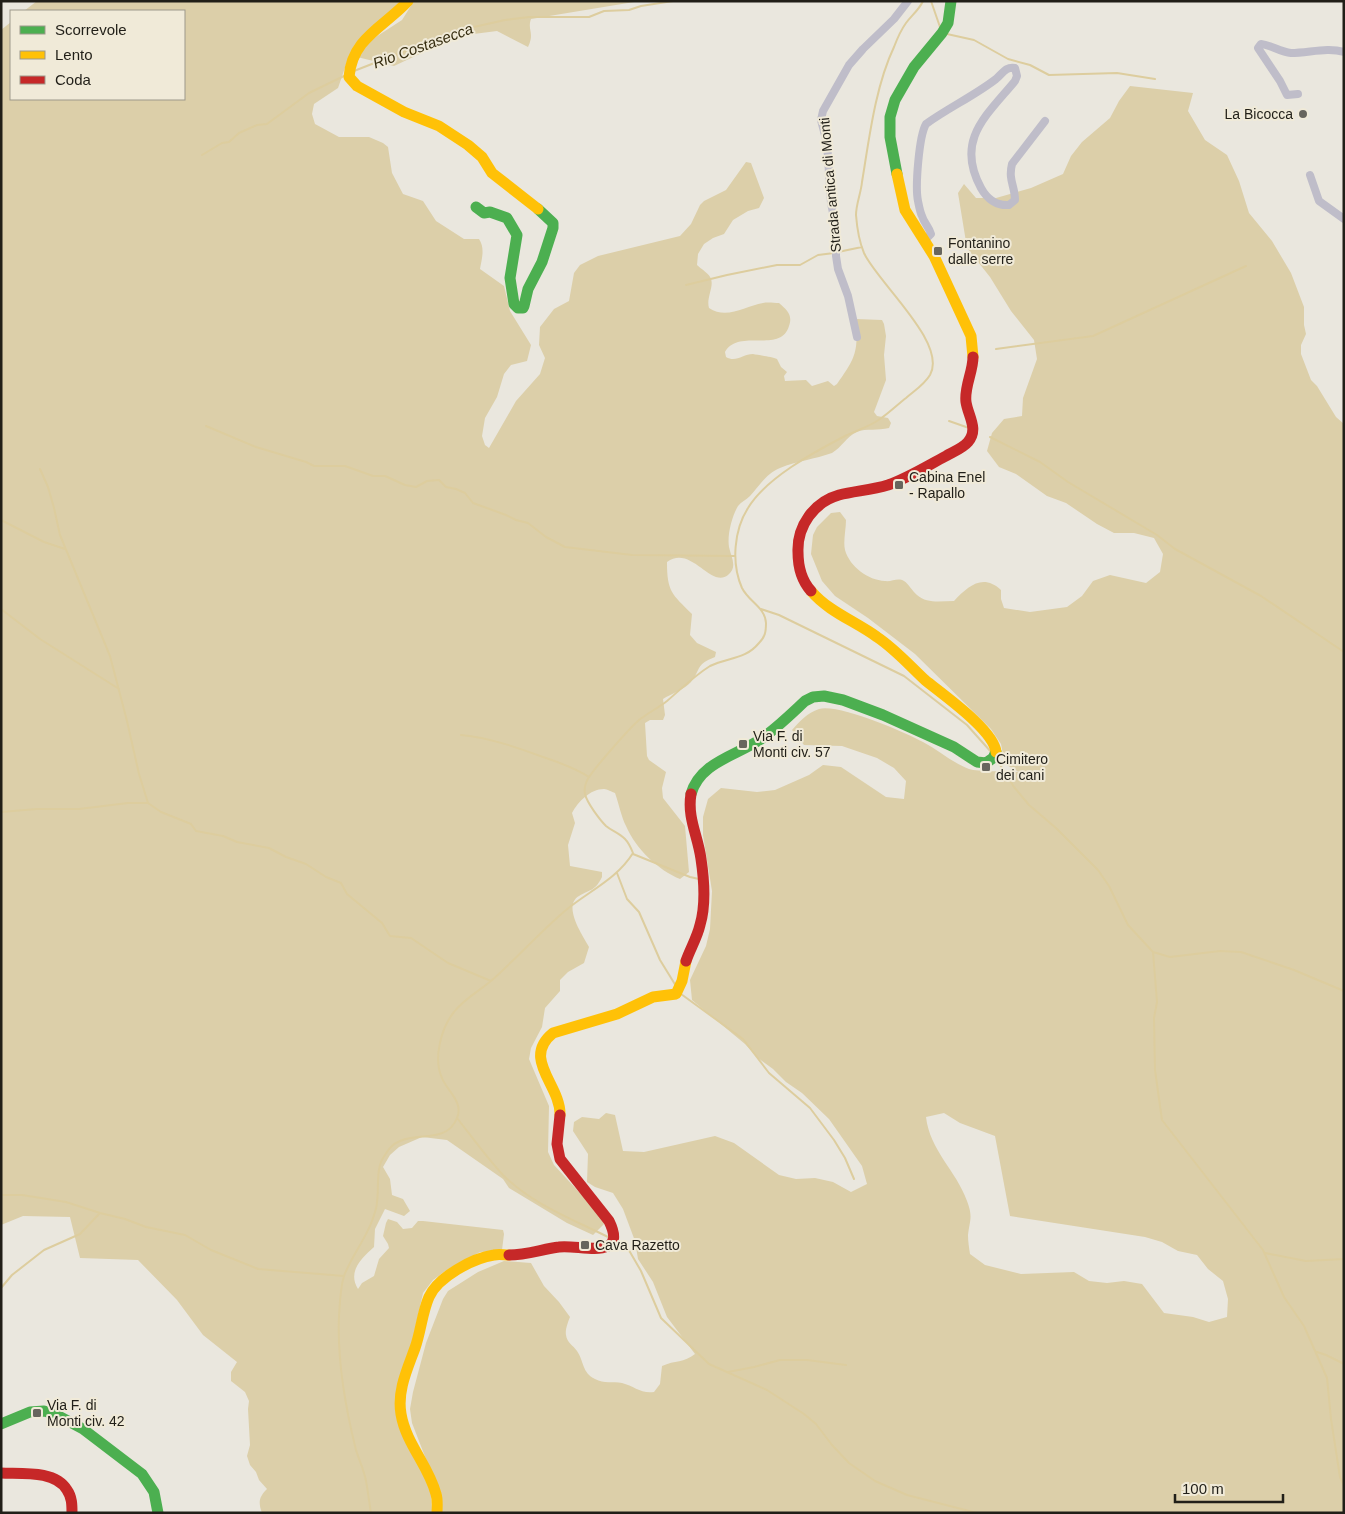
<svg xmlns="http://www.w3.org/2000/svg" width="1345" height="1514" font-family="Arial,sans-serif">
  <rect width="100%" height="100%" fill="#eae7de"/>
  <path fill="#dccfa9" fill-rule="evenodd" d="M37 1H404L348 59 338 88 314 104 312 114 315 124 339 137H369L383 143 388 147 392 173 403 194 423 201 436 221 464 239H479C485 248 482 258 480 269L504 286 510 311 531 345 527 361 511 365 504 374 497 397 485 418 482 436 485 445 489 448 516 401 540 374 545 358 539 345 540 327 554 309 569 301 574 273 580 265 598 256 680 236 691 224 700 205 704 201 726 190 746 162 751 163 764 198 759 208 748 211 733 220 724 234 713 238 704 244 698 254 697 265C701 269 710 274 711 279 714 287 706 298 709 308 727 320 745 306 763 303 768 302 774 303 779 303 787 310 793 315 789 326 781 354 738 328 725 352L726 357C736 363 743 354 753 354 758 355 772 357 777 359L781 367 787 372 784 376 785 381 806 380 812 386 828 381 834 386 837 384C856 357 858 353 856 319L882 320 884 324 886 336 884 355 886 380 874 412 877 416 888 418 891 423 889 428C878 431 866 428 857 432 846 437 842 447 832 453 815 459 797 461 780 468 766 474 760 485 750 496 746 500 741 502 738 506 732 516 727 535 729 547 731 557 738 567 728 575 711 589 691 544 667 562 667 592 672 594 692 614L690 635 697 643 716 652 715 657C695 665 702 668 691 682 685 689 671 694 663 699L665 715 663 720H650L645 723 647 756 649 760 666 772 662 788 663 798 685 826 689 872 680 879C658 870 636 849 626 826 621 816 619 804 615 793 612 792 607 789 604 789 590 789 578 802 572 813L575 823 568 845 570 866 602 872V877C595 891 591 889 579 896 562 906 583 936 589 947L584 963 568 972 560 980V991L545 1008 542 1027 531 1048 529 1059 549 1106 548 1152 554 1165 602 1217 604 1224 593 1235 567 1223 509 1188 503 1179 447 1140 422 1137 399 1147 390 1155 383 1167 390 1179 392 1195 403 1199 410 1211 404 1216 385 1209 375 1229 374 1247C362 1258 347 1271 358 1289L362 1283 374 1276 379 1259 389 1248 388 1244 383 1236 386 1223 388 1219 397 1222 403 1229 412 1228 418 1221H423L503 1230 504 1234 502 1250 480 1252 448 1269 433 1280 423 1293 412 1343 398 1399 431 1493 432 1513H262C258 1502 259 1497 267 1489L259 1480 256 1472 250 1465 247 1456 250 1445 248 1409 249 1401 245 1392 231 1381V1372L237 1362 203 1335 177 1300 138 1260 80 1258 70 1217 23 1216 1 1225V30L11 22V99H184V11H24Z
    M414 1H651L634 2 531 19C527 30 535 33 528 47L497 31 458 36 394 66 357 57 365 44 402 20Z
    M1130 86 1193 93 1188 111 1205 140 1227 155 1239 181 1249 213 1272 241 1291 273 1304 307V325L1306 334 1301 345V354L1311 380 1317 386 1336 417 1344 424V1513H441L438 1490 412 1423 410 1409 413 1392 426 1343 443 1299 448 1291 478 1272 504 1261 531 1263 544 1286 559 1302 570 1317C568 1322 565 1330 566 1335 567 1343 573 1345 577 1351 584 1361 582 1373 595 1379 604 1384 613 1381 622 1383 634 1386 641 1394 654 1392L660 1384 662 1366C675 1360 684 1363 695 1354L667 1317 653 1282 638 1259 635 1241 623 1209 613 1193 595 1187 587 1182 588 1154 573 1131 574 1122 582 1117 599 1119 606 1113 615 1115 623 1151 644 1152 715 1136 734 1143 779 1175 796 1179 815 1178 833 1182 851 1192 867 1184 862 1166 829 1119 802 1093 786 1082 773 1069 758 1058 745 1044 692 1000 690 980 706 946 710 929 712 891 703 835V817L708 799 721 788 757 792 775 790 809 775 823 765 841 767 886 797 904 799 906 781 894 768 877 758 842 746 804 745 792 730C800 721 807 713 819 709 837 703 905 732 923 742 938 750 953 763 969 769 979 772 1006 771 1019 772L1005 764 1001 744 991 729 915 654 868 618 835 596 822 581 811 554 813 535 817 527 831 513 840 512 846 520C846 529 843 542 845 550 850 567 868 580 885 581 892 582 898 577 904 581 909 584 912 591 917 595 927 604 941 601 954 601 968 586 983 573 1001 590V599L1004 608 1030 612 1067 607 1082 596 1093 581 1110 575 1146 583 1160 572 1163 554 1154 538 1134 533H1114L1097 524 1066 503 1047 496 1016 474 999 467 987 451 992 433 1004 419 1022 416 1023 398 1037 359 1034 340 1011 311 990 277 967 248 958 193 964 184 976 198H996L1031 188 1063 174 1071 156 1082 142 1110 118 1119 101ZM944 1113 960 1123 995 1136 1010 1216 1145 1237 1162 1242 1178 1251 1197 1255 1208 1269 1223 1281 1228 1299 1227 1317 1209 1322 1193 1317 1164 1313 1142 1284 1124 1281 1107 1283 1089 1281 1074 1272 1021 1274 985 1265 970 1254C969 1248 968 1241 968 1235 970 1219 973 1217 967 1201 956 1170 930 1151 926 1117Z"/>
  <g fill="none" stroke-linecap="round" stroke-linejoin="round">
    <path stroke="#ddcd9e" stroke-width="2" d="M931 1 940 27
      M947 34 974 40 1008 59 1030 65 1049 75 1117 73 1155 79
      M354 71 456 31 505 20 529 17H589L604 11 629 10 641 6 673 1
      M202 155 222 143 229 142 239 133 257 125 267 124 309 93 344 76
      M838 252 862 247
      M686 285 727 275 777 265H800L818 255 834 253
      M996 349 1093 336 1246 266
      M949 421 969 428
      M206 426 256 447 306 462 314 466H345L373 476H385L405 485 416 487 427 481 439 480 446 487 456 489 465 493 473 503 506 515 516 520 528 523 546 537 565 547 632 555 735 556
      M990 437 1040 462 1068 482 1157 535 1175 549 1261 596 1344 652
      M40 469 48 487 54 508 60 535 110 656 127 721 139 774 148 803
      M1 520 44 542 65 549
      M1 609 40 639 119 689
      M761 609 779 615 904 676 967 725 992 753
      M461 735C490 738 516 747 543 757 558 762 575 768 589 777
      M997 760 1014 787 1029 805 1056 828 1098 870 1109 886 1128 925 1153 952 1170 957 1220 951 1241 952 1294 970 1344 991
      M1 812 37 809H79L128 803H148L161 812 191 824 196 831 223 836 237 842 269 848 286 857 306 864 326 877 341 883 347 894 382 923 390 936 411 938 448 963 491 981
      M633 854 690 877 699 879
      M617 873 627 899 639 912 660 960 676 986
      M1153 952 1157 1002 1154 1018 1155 1070 1162 1120 1263 1250 1284 1297 1304 1326 1327 1378 1331 1419 1340 1477 1344 1486
      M681 994 743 1039 769 1073 810 1108 834 1140 845 1158 854 1179
      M457 1118C472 1137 487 1158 503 1175 532 1204 572 1219 608 1237
      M1 1195H22L66 1202 100 1213 125 1219 146 1227 185 1235 211 1250 258 1269 344 1276
      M618 1242 623 1244 630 1252 641 1271 661 1318 709 1364 767 1390 804 1414 816 1424 832 1445 849 1463 875 1481 907 1495 977 1513
      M1265 1253 1306 1261 1344 1259
      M1 1288 12 1275 44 1250 80 1234 100 1213
      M1317 1352 1326 1355 1344 1364
      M728 1372 754 1367 780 1360H807L846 1365
      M371 1513C369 1502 368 1491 366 1481 364 1470 359 1460 356 1450 345 1406 337 1361 339 1316 340 1303 340 1289 344 1276 351 1257 365 1240 372 1221 374 1215 377 1208 377 1202 379 1188 376 1169 383 1158 388 1150 392 1144 400 1141 420 1132 447 1143 457 1118 464 1102 447 1091 442 1078 433 1059 441 1028 454 1012 464 999 479 991 491 981 517 958 540 932 566 910 589 891 617 879 633 853 631 848 629 843 625 839 619 833 612 831 606 826 600 820 587 803 585 794 584 790 585 786 586 783 588 774 631 727 639 720 648 713 658 708 667 701 681 689 694 676 710 666 728 657 745 660 759 643 765 637 766 632 766 623 765 607 749 602 742 588 731 563 734 530 748 508 766 478 814 452 845 436 857 430 869 427 880 419 889 413 897 405 906 398 914 391 924 385 930 375 948 343 877 282 864 253 859 241 857 228 856 215 856 204 861 193 862 182 869 140 875 87 894 47 897 39 901 30 906 23 912 15 919 10 923 1"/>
    <path stroke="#bfbdc9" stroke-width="8" d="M1298 94 1287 95 1280 81 1258 48 1261 44C1271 45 1280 52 1291 53 1309 53 1327 47 1344 52
      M1310 175 1319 201 1344 219
      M924 241 931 234C929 227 924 223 922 216 920 212 919 206 918 201 915 187 919 136 926 124 948 108 974 96 996 79 1002 74 1006 66 1015 68L1017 76 1015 81C986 116 955 140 981 188 987 199 997 206 1009 205L1015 200C1015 186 1008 180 1012 164L1045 121
      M857 337 848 296 838 269 836 256V228L831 203 827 143 821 120 823 111 849 65 863 49 894 19 908 1"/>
    <path stroke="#4caf50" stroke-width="11" d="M897 174 890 137V117L895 100 914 67 942 33 948 23 951 1
      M476 207 484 213 490 212 507 218 517 235 510 278 514 304 518 308H523L524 306 528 289 542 262 553 228V223L538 209
      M691 794C700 762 736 756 761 739 777 728 791 714 805 701L813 697 824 696 843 700 883 715 954 747 977 762 986 763 993 758 996 752
      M1 1424 30 1412 44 1411 55 1414 83 1429 142 1474 154 1492 158 1513"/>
    <path stroke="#ffc107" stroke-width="11" d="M408 1C384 27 352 38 349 77L357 86 404 112 439 126 468 145 482 157 492 173 538 209
      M897 174 905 210 934 256 971 336 973 357
      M811 591C829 612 855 621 877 637 895 649 909 665 925 680 942 694 994 730 996 752
      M560 1115C561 1085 521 1059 553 1033L617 1014 653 997 676 994 682 981 686 961
      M437 1513C437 1507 438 1500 436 1494 429 1466 406 1444 401 1414 397 1391 407 1370 415 1348 421 1331 422 1313 429 1297 438 1277 473 1258 494 1255 499 1254 504 1255 509 1255"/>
    <path stroke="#c62828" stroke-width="11" d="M811 591C802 581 798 566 798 552 797 526 814 502 839 495 855 491 872 490 888 485 908 478 927 466 946 456 953 452 963 448 968 442 979 429 968 416 966 402 964 387 973 372 973 357
      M686 961C690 949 697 938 700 925 706 905 704 879 701 859 698 836 687 818 691 794
      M509 1255C526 1255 543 1249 559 1247 579 1244 629 1262 609 1221L560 1159 557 1144 560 1115
      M1 1473C21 1474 55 1470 67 1490 72 1497 72 1505 72 1513"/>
  </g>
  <g fill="#67655d" stroke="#f0ead8" stroke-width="2">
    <circle cx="1303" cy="114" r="5"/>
    <rect x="933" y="246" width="10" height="10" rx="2.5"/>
    <rect x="894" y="480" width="10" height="10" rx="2.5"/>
    <rect x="738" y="739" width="10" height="10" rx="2.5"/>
    <rect x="981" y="762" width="10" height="10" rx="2.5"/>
    <rect x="580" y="1240" width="10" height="10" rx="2.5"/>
    <rect x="32" y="1408" width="10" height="10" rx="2.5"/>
  </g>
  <g text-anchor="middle" stroke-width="4" stroke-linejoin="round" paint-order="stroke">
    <g font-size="14" fill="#211f18" stroke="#f0ead8" text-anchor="start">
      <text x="1293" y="119" text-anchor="end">La Bicocca</text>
      <text x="948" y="248">Fontanino<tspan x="948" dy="16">dalle serre</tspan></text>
      <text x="909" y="482">Cabina Enel<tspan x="909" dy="16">- Rapallo</tspan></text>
      <text x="753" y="741">Via F. di<tspan x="753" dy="16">Monti civ. 57</tspan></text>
      <text x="996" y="764">Cimitero<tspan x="996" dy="16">dei cani</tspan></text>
      <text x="595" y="1250">Cava Razetto</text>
      <text x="47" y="1410">Via F. di<tspan x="47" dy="16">Monti civ. 42</tspan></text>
    </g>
    <g font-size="14" fill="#211f18" stroke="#f0ead8">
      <text transform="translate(830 185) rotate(-95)" y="5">Strada antica di Monti</text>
    </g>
    <g font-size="15" font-style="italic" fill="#342b0e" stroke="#f0ead8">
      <text transform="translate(423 46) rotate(-20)" y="5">Rio Costasecca</text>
    </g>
  </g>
  <rect width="1345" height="1514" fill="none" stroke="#211f18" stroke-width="5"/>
  <rect x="10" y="10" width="175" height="90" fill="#f0ead8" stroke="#9d998b"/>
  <rect x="20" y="26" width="25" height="8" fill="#4caf50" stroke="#9d998b"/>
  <text x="55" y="35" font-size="15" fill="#211f18">Scorrevole</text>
  <rect x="20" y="51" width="25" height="8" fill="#ffc107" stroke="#9d998b"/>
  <text x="55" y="60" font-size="15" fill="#211f18">Lento</text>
  <rect x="20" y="76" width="25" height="8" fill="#c62828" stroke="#9d998b"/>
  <text x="55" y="85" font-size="15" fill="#211f18">Coda</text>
  <path d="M1175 1494v8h108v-8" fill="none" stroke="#211f18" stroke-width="2.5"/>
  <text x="1182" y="1494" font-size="15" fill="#211f18" stroke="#f0ead8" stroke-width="4" paint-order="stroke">100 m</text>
</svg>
